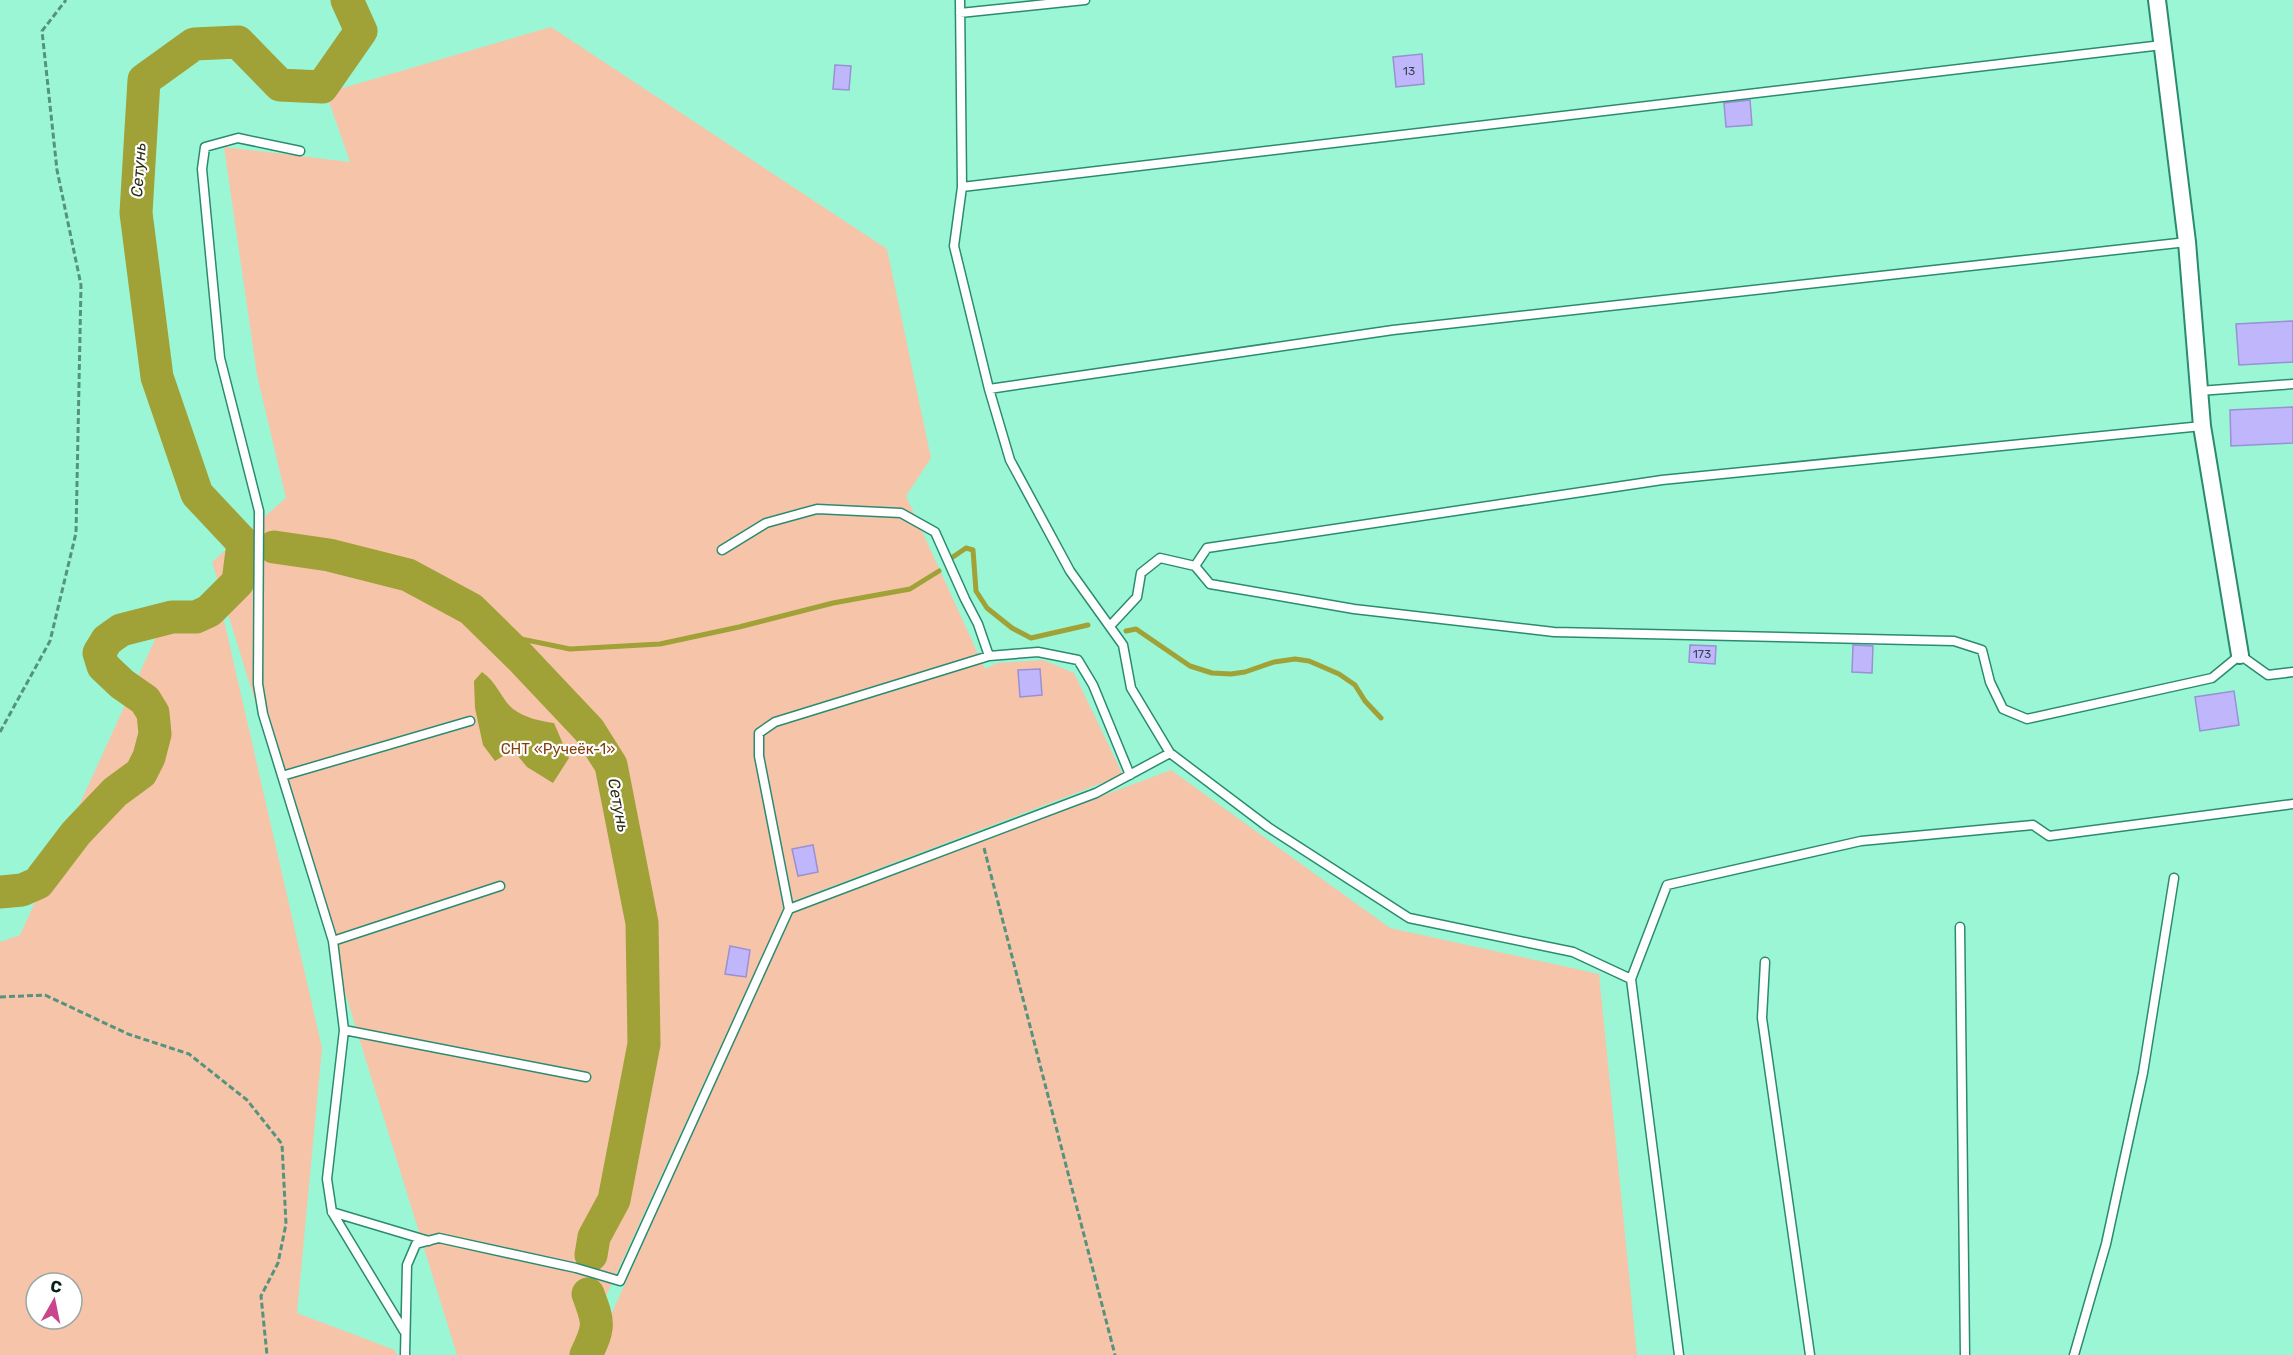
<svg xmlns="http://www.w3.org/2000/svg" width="2293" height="1355" font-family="Rubik,sans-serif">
  <rect width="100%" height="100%" fill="#9bf6d6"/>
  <path fill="#f6c4a9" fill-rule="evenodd" d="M551 27 887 249 931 458 906 496 985 669 997 663 1043 660 1074 673 1123 775 786 904 579 1355H457L212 562 286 498 257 375 224 147 350 162 326 93Z
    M217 590 322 1048 297 1313 395 1350 397 1355H0V942L20 935 157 635ZM36 1283H72V1319H36Z
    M1171 770 1390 928 1599 974 1637 1355H593L791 913Z"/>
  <path fill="#a0a136" d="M482 672C497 682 501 699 513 709 525 718 540 721 554 723L569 758 553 783 527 767 513 750 495 761 483 745 475 708 474 681Z"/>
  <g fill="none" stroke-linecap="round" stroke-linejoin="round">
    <path stroke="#a0a136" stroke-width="5" d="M950 559 966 548 973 550 976 591 987 608 1012 628 1031 638 1088 625
      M1126 631 1136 629 1190 666 1212 673 1231 674 1245 672 1274 662 1295 659 1309 661 1339 674 1355 685 1365 701 1381 718
      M497 634 570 649 660 644 739 627 833 603 910 589 939 571"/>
    <path stroke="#a0a136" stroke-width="33" d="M274 547 329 555 408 575 471 609 521 658 589 730 611 765 642 923 644 1044 614 1200 594 1237 591 1255
      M0 892 22 890 38 883 76 833 115 792 141 773 149 757 155 734 153 713 145 700 122 684 103 666 99 653 107 640 121 630 172 617H196L209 611 238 582 243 543 197 494 157 377 136 213 144 80 194 44 238 42 280 85 322 87 361 31 347 0
      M586 1355C600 1326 599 1323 588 1294"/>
  </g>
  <path fill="#bfb6fc" stroke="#9a90d3" stroke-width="1.5" d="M1422 54 1424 84 1396 87 1393 57Z
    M835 65 851 66 849 90 833 89Z
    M1750 100 1752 125 1726 127 1724 103Z
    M2293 321V362L2239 365 2236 324Z
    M2293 407V443L2231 446 2230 410Z
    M1690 645 1716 646 1715 664 1689 662Z
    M1853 645 1873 646 1872 673 1852 672Z
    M1040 669 1042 695 1020 697 1018 670Z
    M2234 691 2239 725 2200 731 2195 697Z
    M813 845 818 872 798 876 792 849Z
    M730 946 750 950 746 977 725 974Z"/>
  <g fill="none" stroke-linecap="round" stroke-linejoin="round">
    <g stroke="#2b8b70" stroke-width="11">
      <path id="lane" d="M960 0 962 187 954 246 989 389 1010 460 1070 571 1123 645 1131 688 1170 753 1268 827 1409 918 1573 952 1631 979
        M960 13 1085 0
        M300 151 238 138 205 147 202 169 220 358 259 511 258 684 263 714 333 941 344 1030 327 1179 332 1212 404 1331
        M962 187 2162 45
        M989 389 1393 330 2187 242
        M2199 391 2293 384
        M2202 426 1662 480 1207 548 1195 566 1210 584 1354 609 1554 632 1954 641 1982 650 1990 682 2003 709 2027 719 2212 678 2240 655 2268 675 2293 672
        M722 550 766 523 817 509 901 513 935 532 965 599 978 624 989 656
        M1110 626 1137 597 1141 573 1160 558 1195 566
        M282 776 470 721
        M789 909 759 756V733L775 722 989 656 1038 652 1078 660 1093 685 1130 775
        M1960 927 1965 1355
        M333 941 500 886
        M1765 962 1762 1018 1810 1355
        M344 1030 586 1077
        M332 1212 429 1241
        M405 1355 407 1265 416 1244 439 1238 576 1268 620 1281 789 909 1096 793 1170 753
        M1679 1355 1631 979 1667 885 1861 841 2033 825 2049 836 2293 804
        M2074 1355 2106 1244 2143 1073 2174 878"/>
    </g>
    <g stroke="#2b8b70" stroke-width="20">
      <path id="street" d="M2157 0 2187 242 2202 426 2240 655"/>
    </g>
    <path stroke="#55937e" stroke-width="3" stroke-dasharray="6 3" stroke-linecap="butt" d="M0 732 50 641 76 533 81 285 57 170 42 31 66 0
      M984 848 1115 1355
      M0 997 45 995 128 1034 189 1054 247 1100 282 1144 286 1224 278 1263 261 1296 267 1355"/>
    <use href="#lane" stroke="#fff" stroke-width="8"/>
    <use href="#street" stroke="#fff" stroke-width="16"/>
  </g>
  <g text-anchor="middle" stroke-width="4.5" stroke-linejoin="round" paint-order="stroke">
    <g font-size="12" fill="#344752">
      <text x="1409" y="75">13</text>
      <text x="1702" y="658">173</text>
    </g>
    <g font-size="15" fill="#863f0a" stroke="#fff">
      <text x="558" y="754">СНТ «Ручеёк-1»</text>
    </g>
    <g font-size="16" font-style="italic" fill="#2c2c16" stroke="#fff">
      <text transform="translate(138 170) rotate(-86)" y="6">Сетунь</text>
      <text transform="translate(619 805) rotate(79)" y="6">Сетунь</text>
    </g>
  </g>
  <g transform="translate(54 1301) rotate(9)"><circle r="28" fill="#ffffff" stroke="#9ba7a3" stroke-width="1.5"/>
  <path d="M0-4.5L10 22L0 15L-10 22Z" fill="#c9468e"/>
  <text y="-9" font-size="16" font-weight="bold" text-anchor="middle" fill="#052219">С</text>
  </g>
</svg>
